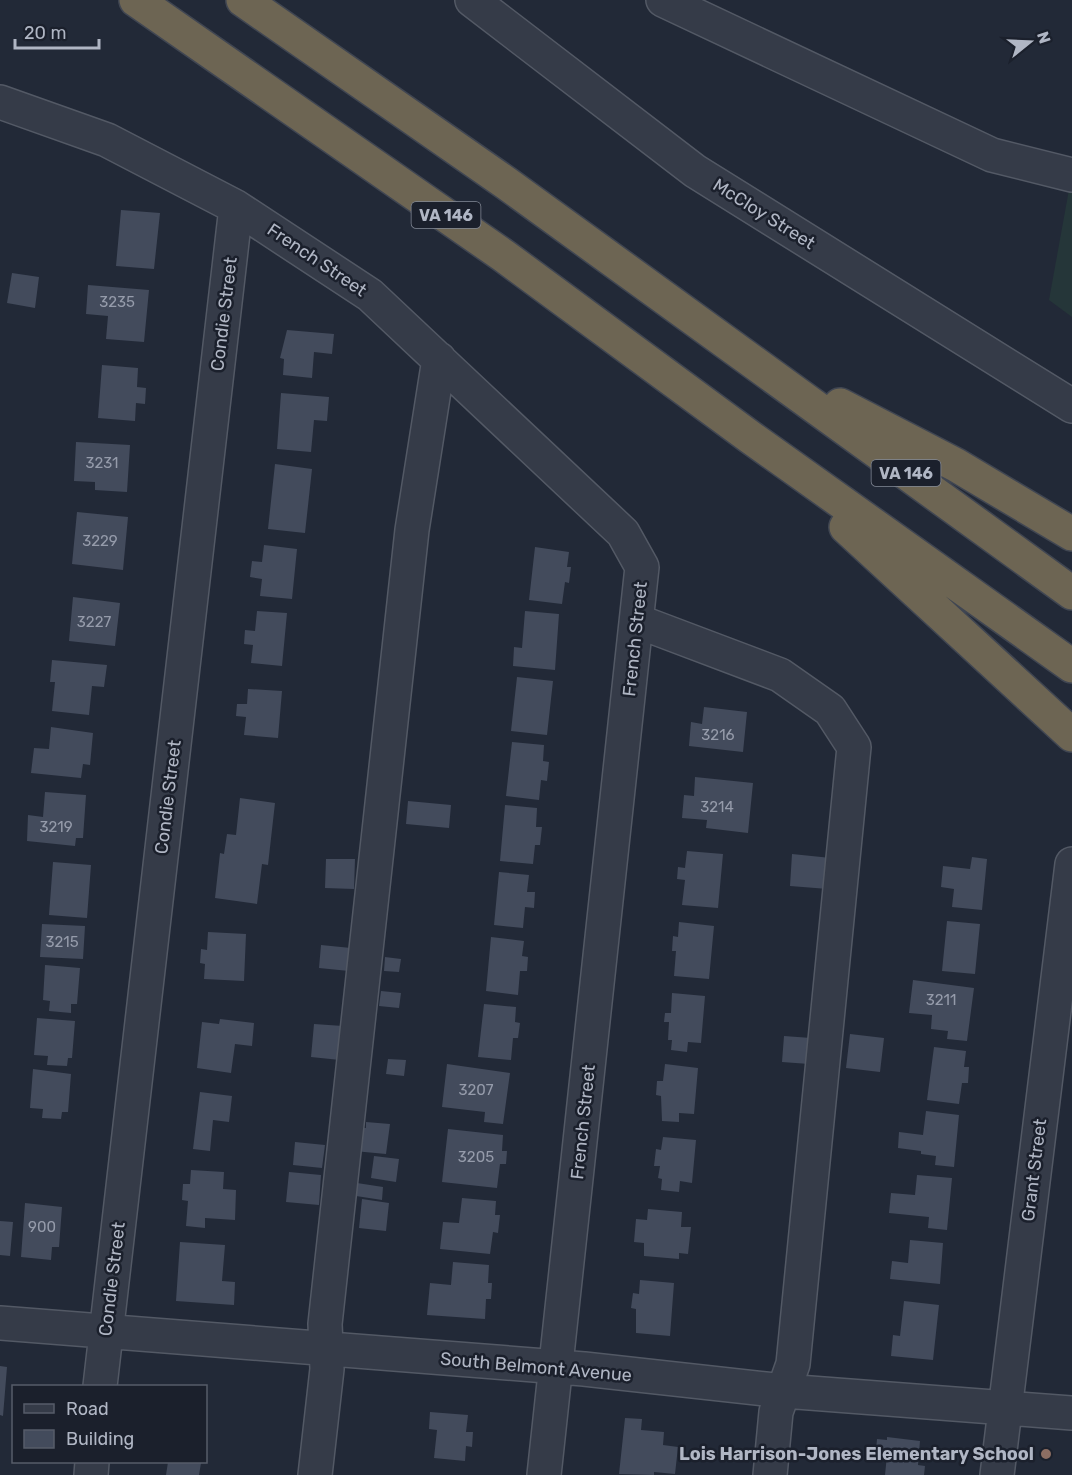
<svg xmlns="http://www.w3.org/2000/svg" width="1072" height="1475" font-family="Rubik,sans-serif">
  <rect width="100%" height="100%" fill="#222937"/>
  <path fill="#253639" d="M1072 173V317L1049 300Z"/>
  <path fill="#434b5c" d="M121 210 160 213 154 269 116 266Z
    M12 273 39 277 35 308 7 303Z
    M88 285 149 290 144 342 106 339 108 316 86 314Z
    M287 330 334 334 332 354 314 352 312 378 283 375 284 359 280 358Z
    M102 365 138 368 137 387 146 388 145 404 136 403 135 421 98 418Z
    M281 393 329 397 327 421 314 420 311 452 277 449Z
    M76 442 130 445 127 492 95 490V482L74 481Z
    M275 464 312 469 305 533 268 529Z
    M77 512 128 517 123 570 72 564Z
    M264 545 297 549 292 599 260 596 262 579 250 577 252 561 262 562Z
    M535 547 569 552 567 567H571L569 583 565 582 562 604 529 600Z
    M73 597 120 603 115 646 69 641Z
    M257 611 287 613 282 666 251 663 253 645 244 644 245 630 255 631Z
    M525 611 559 614 555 670 513 666 514 647 522 648Z
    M52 660 107 665 104 687 92 686 89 715 52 711 55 682H50Z
    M517 677 553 681 547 735 511 731Z
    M248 689 282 691 278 738 244 735 246 717 236 716 237 704H247Z
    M704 707 747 712 743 752 689 746 691 722 702 724Z
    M51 727 93 733 90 765 83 764 81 778 31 773 34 748 49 749Z
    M512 742 544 745 543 761 549 762 547 781 541 780 539 800 506 796Z
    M695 777 753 783 748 833 706 828 707 820 682 818 684 795 694 796Z
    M45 792 86 795 83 838H76L75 846 27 841 28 815 43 817Z
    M240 798 275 803 268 865 262 864 257 904 215 898 220 853 224 854 227 834 236 835Z
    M408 801 451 805 449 828 406 824Z
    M505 805 537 808 536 827H542L540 845H535L533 864 500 861Z
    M687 851 723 854 718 908 682 905 685 880 677 879 678 867 685 868Z
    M792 854 831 858 828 889 790 886Z
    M972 857 987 859 982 910 952 907 954 889 941 887 943 866 970 869Z
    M326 859H355L354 889 325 888Z
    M53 862 91 865 87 918 49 915Z
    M499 872 529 875 527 892H535L534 908 525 907 523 928 494 925Z
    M947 921 980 924 975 974 942 971Z
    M679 922 714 926 709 979 674 976 676 951H672L673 936 678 937Z
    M42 924 85 926 83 959 40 957Z
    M208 932 246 934 244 981 204 979 205 964 200 963 201 949 207 950Z
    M491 937 524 941 522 956 528 957 527 971H520L518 995 486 991Z
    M321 945 351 948 349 971 319 968Z
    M385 957 401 959 399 972 384 971Z
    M45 965 80 968 77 1004H71V1013L49 1011 50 1001 43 1000Z
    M913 980 974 988 967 1041 947 1039 948 1031 931 1029 932 1015 909 1013Z
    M381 991 401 993 399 1008 379 1006Z
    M672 993 705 996 701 1043 688 1042 687 1052 671 1050 672 1040H668L669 1022H664L665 1013H671Z
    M484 1004 516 1007 515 1022 520 1023 518 1038H513L511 1060 478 1057Z
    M37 1018 75 1021 72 1058H68L67 1066 47 1065 48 1056 34 1055Z
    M220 1019 254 1023 252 1046 235 1044 231 1073 197 1068 202 1022 219 1024Z
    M314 1024 343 1026 340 1060 311 1057Z
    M850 1034 884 1038 880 1072 846 1068Z
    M784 1036 811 1038 809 1064 782 1062Z
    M934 1047 966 1051 964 1067H969L968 1083H962L959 1104 927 1100Z
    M388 1059 406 1060 404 1076 386 1074Z
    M447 1064 510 1073 503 1124 484 1122 485 1112 442 1107Z
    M665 1064 698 1068 694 1114 679 1113V1122L662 1121 661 1096 656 1095 657 1081H663Z
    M33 1069 71 1074 68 1112H62L61 1119 42 1118 43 1109 30 1108Z
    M200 1092 232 1096 229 1122 213 1120 210 1151 193 1149Z
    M926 1111 959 1115 954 1167 935 1165 936 1156 921 1154V1151L898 1148 899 1132 923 1135Z
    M366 1122 390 1124 386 1154 354 1151 357 1127 366 1128Z
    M448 1129 503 1135 502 1151H507L506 1164H500L497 1188 442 1182Z
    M663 1137 696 1140 692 1183 680 1181 679 1192 661 1190 662 1179 658 1178 660 1166H654L656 1149 661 1150Z
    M295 1142 325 1145 322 1168 293 1165Z
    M374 1156 399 1159 396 1182 371 1178Z
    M191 1170 224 1172 223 1189 236 1190 235 1220 205 1218V1228L186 1226 188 1201 182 1200 183 1184H190Z
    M289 1172 321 1175 319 1205 286 1202Z
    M917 1175 952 1178 947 1230 928 1228 929 1217 889 1213 891 1193 915 1195Z
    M357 1183 383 1187 382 1200 356 1196Z
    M462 1198 496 1201 495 1215H500L498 1233 493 1232 490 1254 440 1249 443 1222 459 1223Z
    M362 1199 389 1203 386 1231 359 1228Z
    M25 1203 62 1207 59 1247H52L51 1260 21 1257Z
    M648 1209 682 1212 681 1227H691L688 1254 679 1253V1259L644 1256V1243L634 1242 636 1219 647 1220Z
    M0 1221 13 1222 10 1256 0 1255Z
    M910 1240 943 1243 940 1284 890 1279 892 1261 908 1263Z
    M180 1242 225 1245 222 1281 235 1282 234 1305 176 1301Z
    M453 1262 489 1265 488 1283H492L491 1299H486L485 1319 427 1315 430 1283 451 1285Z
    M640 1280 674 1283 670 1336 636 1333V1309L631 1308 633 1293 639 1294Z
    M904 1301 939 1305 933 1360 891 1356 893 1335 900 1336Z
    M0 1366 7 1367 3 1416 0 1415Z
    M430 1412 468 1415 466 1432H473L472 1447 466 1446 465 1461 434 1458 437 1430 429 1429Z
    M625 1418 642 1419 641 1430 664 1432 663 1445 678 1447 675 1474 654 1472V1475L619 1474Z
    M887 1437 920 1441 918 1465 925 1466 924 1475H885L887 1455 876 1451 877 1439 887 1440Z
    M168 1462 201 1463 199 1475H166Z"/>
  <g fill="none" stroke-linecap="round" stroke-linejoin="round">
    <g stroke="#535965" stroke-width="36">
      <path id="minor" d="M472 0 695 171 1072 406
        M663 0 992 155 1072 175
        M0 102 107 140 236 207 370 295 623 533 642 567 544 1475
        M637 621 780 675 830 710 854 747 793 1364 776 1412 770 1475
        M0 1323 584 1369 784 1391 1072 1413
        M100 1386 236 207
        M91 1475 92 1462
        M315 1475 327 1369 325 1324 412 530 439 359
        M997 1475 1072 864"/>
    </g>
    <g stroke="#404652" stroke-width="36">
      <path id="highway" d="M136 0 504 256 750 437 1072 666
        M243 0 506 183 1072 593
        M840 405 956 465 1072 534
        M846 527 1072 735"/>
    </g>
    <use href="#minor" stroke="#353b48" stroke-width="33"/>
    <use href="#highway" stroke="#6d6553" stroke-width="33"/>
  </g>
  <circle fill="#8d6e63" stroke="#1b202c" stroke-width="2" cx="1046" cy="1454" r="6"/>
  <g text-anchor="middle" stroke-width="5" stroke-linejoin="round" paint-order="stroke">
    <g font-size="15" fill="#959baa">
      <text x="117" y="307">3235</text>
      <text x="102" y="468">3231</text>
      <text x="100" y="546">3229</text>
      <text x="94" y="627">3227</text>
      <text x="718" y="740">3216</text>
      <text x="717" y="812">3214</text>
      <text x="56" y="832">3219</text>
      <text x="62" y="947">3215</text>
      <text x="941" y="1005">3211</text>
      <text x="476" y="1095">3207</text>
      <text x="476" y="1162">3205</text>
      <text x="42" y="1232">900</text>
    </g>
    <g fill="#1b202c" stroke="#838996" stroke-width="1.5">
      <rect x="411.5" y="202" width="69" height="26" rx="4.5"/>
      <rect x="871.5" y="460" width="69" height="26" rx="4.5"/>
    </g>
    <g font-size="16" font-weight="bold" fill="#b0b6c4">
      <text x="446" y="221">VA 146</text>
      <text x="906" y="479">VA 146</text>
    </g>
    <g font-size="18" fill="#b0b6c4" stroke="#1b202c">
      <text transform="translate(764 214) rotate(32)" y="6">McCloy Street</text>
      <text transform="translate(317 260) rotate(34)" y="6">French Street</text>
      <text transform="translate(224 314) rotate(-83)" y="6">Condie Street</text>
      <text transform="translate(635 639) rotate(-84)" y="6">French Street</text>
      <text transform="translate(168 797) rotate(-83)" y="6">Condie Street</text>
      <text transform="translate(583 1122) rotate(-84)" y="6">French Street</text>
      <text transform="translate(1034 1170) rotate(-83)" y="6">Grant Street</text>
      <text transform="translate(112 1279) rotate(-83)" y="6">Condie Street</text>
      <text transform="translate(536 1367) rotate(5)" y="6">South Belmont Avenue</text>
    </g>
    <g font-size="18" font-weight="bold" fill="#b0b6c4" stroke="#1b202c" text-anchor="end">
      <text x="1034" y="1460">Lois Harrison-Jones Elementary School</text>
    </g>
  </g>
  <rect x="12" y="1385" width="195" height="78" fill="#1b202c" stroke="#575c69" stroke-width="1.5"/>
  <rect x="24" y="1404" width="30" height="9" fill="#353b48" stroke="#575c69" stroke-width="1.5"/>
  <text x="66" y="1415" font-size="18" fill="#b0b6c4">Road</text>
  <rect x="24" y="1430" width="30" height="18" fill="#434b5c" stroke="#575c69" stroke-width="1.5"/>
  <text x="66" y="1445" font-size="18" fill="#b0b6c4">Building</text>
  <g transform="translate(1030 42) rotate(72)" stroke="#1b202c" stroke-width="4.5" paint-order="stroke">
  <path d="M0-4.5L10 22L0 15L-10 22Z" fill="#b0b6c4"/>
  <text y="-9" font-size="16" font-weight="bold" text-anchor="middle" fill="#b0b6c4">N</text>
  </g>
  <path d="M15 39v9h84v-9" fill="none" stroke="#b0b6c4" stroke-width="3"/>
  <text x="24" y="39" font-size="18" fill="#b0b6c4" stroke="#1b202c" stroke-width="4.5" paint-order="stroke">20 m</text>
</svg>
